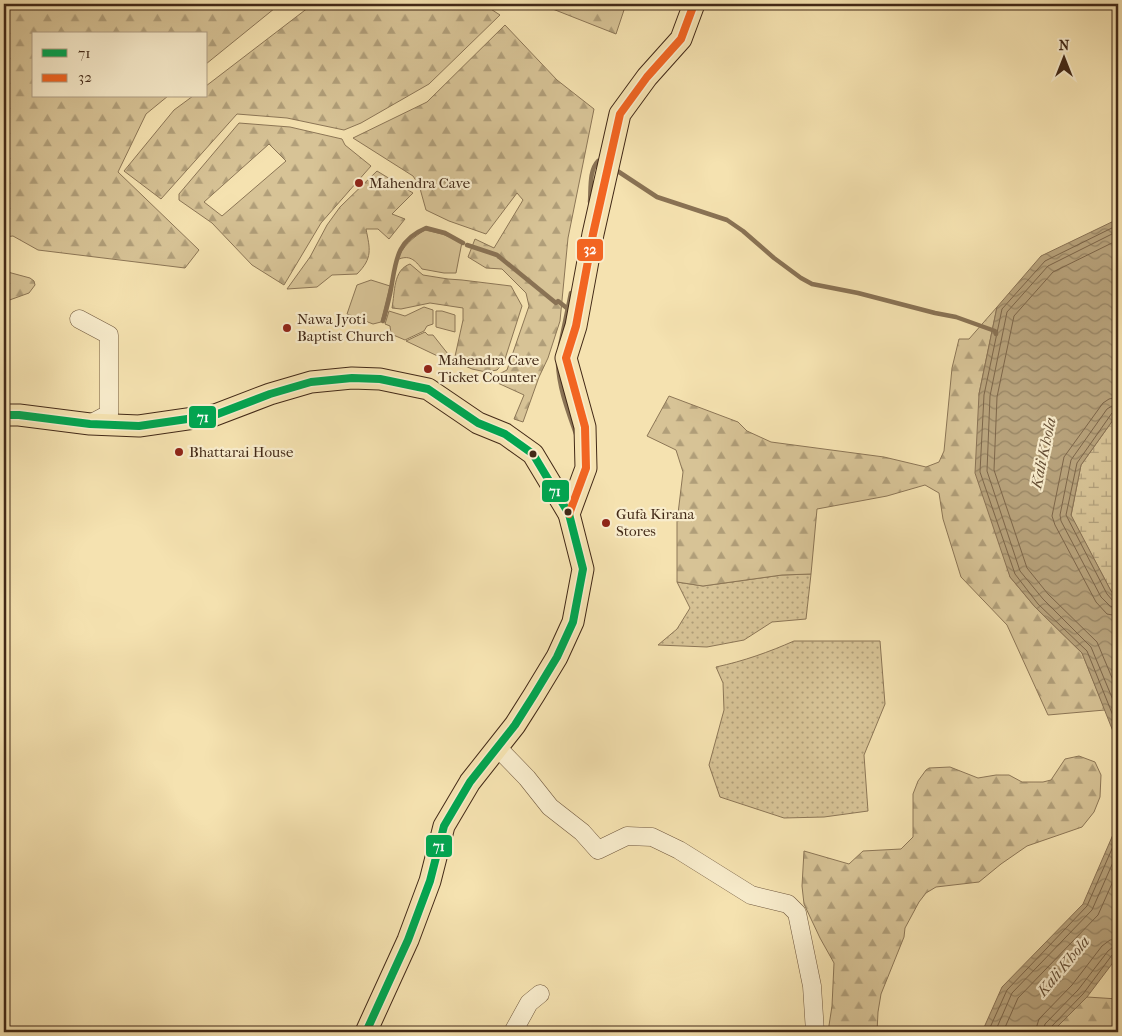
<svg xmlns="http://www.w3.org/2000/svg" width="1122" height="1036" viewBox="0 0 1122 1036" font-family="'IM FELL French Canon',serif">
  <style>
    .grass { fill: url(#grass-dots); stroke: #8c7656 }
    .forest { fill: url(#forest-firs); stroke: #8c7656; fill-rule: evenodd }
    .wetland { fill: url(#wetland-marsh); stroke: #8c7656 }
    .garden { fill: #d7c396; stroke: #8c7656 }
    .water { fill: url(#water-waves); stroke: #897254 }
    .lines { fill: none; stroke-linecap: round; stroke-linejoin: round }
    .shore { stroke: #7d664a; stroke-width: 1 }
    .stream { stroke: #897254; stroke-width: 4.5 }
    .minor-casing { stroke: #6f573d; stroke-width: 19 }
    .major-casing { stroke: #422917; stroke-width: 23 }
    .minor { stroke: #f8eccc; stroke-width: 18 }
    .major { stroke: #f5e2b0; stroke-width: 21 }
    .bus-1-casing { stroke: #f8eccc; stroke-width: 11 }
    .bus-2-casing { stroke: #f8eccc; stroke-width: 11 }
    .bus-1 { stroke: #00a651; stroke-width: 8 }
    .bus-2 { stroke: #f26522; stroke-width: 8 }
    .poi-dot { fill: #8f2418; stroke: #f8eccc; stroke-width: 2 }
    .bus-dot { fill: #422917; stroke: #f8eccc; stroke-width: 2 }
    .labels { text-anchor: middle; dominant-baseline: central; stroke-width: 4.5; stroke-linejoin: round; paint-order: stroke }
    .poi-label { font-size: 15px; fill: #422917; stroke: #f8eccc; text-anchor: start }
    .water-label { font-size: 16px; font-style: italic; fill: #654e35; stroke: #f8eccc }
    .line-badge { stroke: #f8eccc; stroke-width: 2 }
    .badge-label { font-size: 14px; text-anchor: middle; font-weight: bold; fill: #fff }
  </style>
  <defs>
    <pattern id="grass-dots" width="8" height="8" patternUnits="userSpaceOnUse" patternTransform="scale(1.25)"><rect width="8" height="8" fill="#d7c396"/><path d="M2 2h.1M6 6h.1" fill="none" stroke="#b09e79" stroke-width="1.8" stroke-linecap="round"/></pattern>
    <pattern id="forest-firs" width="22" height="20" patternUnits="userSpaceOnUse" patternTransform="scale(1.25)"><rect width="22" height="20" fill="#d7c396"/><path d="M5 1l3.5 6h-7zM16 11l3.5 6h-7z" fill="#b09e79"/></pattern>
    <pattern id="wetland-marsh" width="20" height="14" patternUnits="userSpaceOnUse" patternTransform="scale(1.25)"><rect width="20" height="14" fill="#d7c396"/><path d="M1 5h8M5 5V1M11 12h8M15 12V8" fill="none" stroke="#b09e79"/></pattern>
    <pattern id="water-waves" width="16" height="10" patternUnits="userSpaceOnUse" patternTransform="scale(1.25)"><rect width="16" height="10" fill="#b8a37c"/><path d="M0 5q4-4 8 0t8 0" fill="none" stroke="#978565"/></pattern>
  </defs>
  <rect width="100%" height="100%" fill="#f5e2b0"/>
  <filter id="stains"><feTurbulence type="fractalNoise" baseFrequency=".004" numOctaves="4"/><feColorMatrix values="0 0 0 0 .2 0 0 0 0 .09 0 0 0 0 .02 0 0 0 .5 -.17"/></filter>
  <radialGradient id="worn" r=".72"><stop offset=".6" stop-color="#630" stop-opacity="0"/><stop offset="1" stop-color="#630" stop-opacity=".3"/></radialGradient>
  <g class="grass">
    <path d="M811,574L806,619L772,622L744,640L707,647L658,645L677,629L690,608L677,582L703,586L782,575Z"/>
    <path d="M794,641H880L885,704L864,755L868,811L824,817L784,818L720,797L709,765L724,710L723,683L716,667C744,661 769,652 794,641Z"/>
  </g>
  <g class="forest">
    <path d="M4,4H280L206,64V34H34V96H168L146,114L118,172L199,250L185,268L38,250L13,236L4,237Z"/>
    <path d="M313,4H483L500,15L429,84L361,123L344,130L287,118L237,114L161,199L124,171L174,110L193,96H206V86Z"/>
    <path d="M540,4H626L616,34Z"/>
    <path d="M505,25L557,80L594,109L568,238L560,321L548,358L539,377L523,422L514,419L524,395L489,379L507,370L529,306L526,293L502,269L486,268L468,257L475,239L494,248L523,200L517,193L486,234L449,221L426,210L419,185L413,176L353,138L427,102Z"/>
    <path d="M239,123L290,127L342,139L345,145L371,166L321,223L284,285L252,265L212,223L179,200V194ZM269,144L286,161L222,216L204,202Z"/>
    <path d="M377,171L413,193L392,214L405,219L389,239L378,229H366C370,249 373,258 357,274L332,275L317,287L287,289L310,257L327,225L340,207Z"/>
    <path d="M410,264L423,275L448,279L462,280L511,286L522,306L504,362L497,370L486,372L472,369L454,361L463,320V308L430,303L401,309L392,308C395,292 393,270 410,264Z"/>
    <path d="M4,271L30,278L34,281L35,285L29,293L4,302Z"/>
    <path d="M997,307L979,394L1010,577L1035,607L1082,653L1105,710L1048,715L1007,625L961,577L943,519L939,493L925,485L887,496L817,509L811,574L782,575L703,586L677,582V522L683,472L676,450L647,436L669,396L738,422L747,431L771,442L884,457L926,467L939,462L944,451L952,368L959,339H969Z"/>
    <path d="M1079,756L1095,762L1101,775L1100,797L1094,812L1082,827L1027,846L1001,864L979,882L936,887L926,893L919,902L905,928L904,937L881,994L878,1012L877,1032H828L832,1006L834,963L820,938L804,904L802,886L804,851L849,864L863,851L901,849L913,837V794L918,781L926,770L929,768L950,767L978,778L996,775H1009L1022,782H1043L1051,780L1065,759Z"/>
    <path d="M1087,997L1118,999V1032H1052Z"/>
  </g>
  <path class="wetland" d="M1118,413V600L1111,591L1071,516L1081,465Z"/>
  <g class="garden">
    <path d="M425,230L442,234L462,242L456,273H444L422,269C415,260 409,254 397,260C403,246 412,238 425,230Z"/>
    <path d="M371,280L390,286L381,322L373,324L347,314L357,285Z"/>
    <path d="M424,307L433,310V324L427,326L424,331L405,340L391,334L390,326L385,324L389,311L405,316Z"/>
    <path d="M436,311H442L455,315V332L436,327Z"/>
    <path d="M425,332L428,335H433L448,354L446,360L406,341Z"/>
  </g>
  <g class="water">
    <path d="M1118,219V413L1081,465L1071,515L1111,591L1118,600V744L1082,653L1035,607L1010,577L975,473L979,394L997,307L1041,256Z"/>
    <path d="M1118,823V956L1087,997L1052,1032H982L1002,987L1083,904Z"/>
  </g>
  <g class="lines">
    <g class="shore">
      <path d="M1118,225L1045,261L1002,309L984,395L980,472L1015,574L1038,604L1087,651L1118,728"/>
      <path d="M1118,231L1048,266L1007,312L990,396L987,471L1020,571L1043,599L1091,647L1118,712"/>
      <path d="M1118,240L1053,272L1014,316L997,397L994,470L1027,568L1048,594L1097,642L1118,692"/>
      <path d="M1118,397L1109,399L1103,403L1064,457L1052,516L1055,525L1096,602L1107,614L1118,616"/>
      <path d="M1118,405L1112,406L1107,409L1071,460L1060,515L1061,521L1101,597L1110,606L1118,609"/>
      <path d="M1118,411L1112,413L1077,463L1066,515L1107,594L1113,601L1118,602"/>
      <path d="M988,1032L1007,990L1087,906L1118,835"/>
      <path d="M995,1032L1012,993L1092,910L1118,851"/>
      <path d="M1003,1032L1018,998L1098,915L1118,870"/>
      <path d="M1035,1032L1039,1019L1072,985L1102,946L1110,940L1118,939"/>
      <path d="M1043,1032L1045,1024L1078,990L1108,951L1113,947H1118"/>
      <path d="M1049,1032L1051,1027L1083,994L1112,955L1118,953"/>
    </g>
    <g class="stream">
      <path d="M616,170L657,197L727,220L743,231L774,258L801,278L812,284L858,293L935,313L956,317L995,331L996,334"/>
      <path d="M590,202C591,190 589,170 598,161"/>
      <path d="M467,245L497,255L556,303L558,301L568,309"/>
      <path d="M383,321C386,312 388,303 390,294C396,265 394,241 426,228L445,233L463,243"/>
      <path d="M560,346L571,293"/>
      <path d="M558,364C559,388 568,411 576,434"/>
    </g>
    <defs>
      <g id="minor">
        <path d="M79,319L109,335V414L90,424"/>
        <path d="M498,748L527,778L550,807L582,832L598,850L627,836L652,837L679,850L751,895L788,904L797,913L812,986L815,1032"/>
        <path d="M513,1032L529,1003L540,994"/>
      </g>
      <g id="major">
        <path d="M4,415H19L90,424L139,426L215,415L270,394L311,382L352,378L380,379L428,389L478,423L505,434L533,454L569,514L583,569L573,622L557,657L534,695L515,725L470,782L444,826L430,881L408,940L366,1032"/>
        <path d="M569,514L586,468L585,427L566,358L576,326L593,234L620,114L647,77L681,39L694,4"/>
      </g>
    </defs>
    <use href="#minor" class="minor-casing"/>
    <use href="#major" class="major-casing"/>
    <use href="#minor" class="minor"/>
    <use href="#major" class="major"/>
    <defs>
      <path id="bus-1" d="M4,415H19L90,424L139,426L215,415L270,394L311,382L352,378L380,379L428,389L478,423L505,434L533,454L569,514L583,569L573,622L557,657L534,695L515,725L470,782L444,826L430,881L408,940L366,1032"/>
      <path id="bus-2" d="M569,514L586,468L585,427L566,358L576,326L593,234L620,114L647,77L681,39L694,4"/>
    </defs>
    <use href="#bus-1" class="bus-1-casing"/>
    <use href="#bus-2" class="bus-2-casing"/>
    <use href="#bus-1" class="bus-1"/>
    <use href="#bus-2" class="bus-2"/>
  </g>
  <g class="poi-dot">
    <circle cx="359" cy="183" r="5"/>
    <circle cx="287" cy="328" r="5"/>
    <circle cx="428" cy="369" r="5"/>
    <circle cx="179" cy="452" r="5"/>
    <circle cx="606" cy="523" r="5"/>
  </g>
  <g class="bus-dot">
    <circle cx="533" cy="454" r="4.5"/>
    <circle cx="568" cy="512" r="4.5"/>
  </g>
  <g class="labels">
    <g class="poi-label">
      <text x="369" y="183">Mahendra Cave</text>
      <text x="297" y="319">Nawa Jyoti<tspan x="297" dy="17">Baptist Church</tspan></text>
      <text x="438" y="360">Mahendra Cave<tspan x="438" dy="17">Ticket Counter</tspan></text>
      <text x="189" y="452">Bhattarai House</text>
      <text x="616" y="514">Gufa Kirana<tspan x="616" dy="17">Stores</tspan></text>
    </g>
    <g class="water-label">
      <text transform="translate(1043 453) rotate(-78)">Kali Khola</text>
      <text transform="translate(1063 966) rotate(-50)">Kali Khola</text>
    </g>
  </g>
  <g class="line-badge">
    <rect x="576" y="238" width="28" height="24" rx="5" fill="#f26522"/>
    <rect x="188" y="405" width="29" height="24" rx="5" fill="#00a651"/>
    <rect x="541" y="479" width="29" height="24" rx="5" fill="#00a651"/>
    <rect x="425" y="834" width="28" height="24" rx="5" fill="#00a651"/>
  </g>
  <g class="badge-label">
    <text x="590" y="254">32</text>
    <text x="203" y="422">71</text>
    <text x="555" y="496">71</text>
    <text x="439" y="851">71</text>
  </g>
  <rect width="1122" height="1036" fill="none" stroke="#f5e2b0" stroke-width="20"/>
  <rect x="5" y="5" width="1112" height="1026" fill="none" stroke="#422917" stroke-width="2.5"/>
  <rect x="10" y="10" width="1102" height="1016" fill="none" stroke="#422917"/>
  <rect x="32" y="32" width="175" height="65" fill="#f8eccc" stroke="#af9e84"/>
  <rect x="42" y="49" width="25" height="8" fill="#00a651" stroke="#af9e84"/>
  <text x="78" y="58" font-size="15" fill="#422917">71</text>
  <rect x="42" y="74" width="25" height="8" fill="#f26522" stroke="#af9e84"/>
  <text x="78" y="82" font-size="15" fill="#422917">32</text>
  <g transform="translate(1064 58)" stroke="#f8eccc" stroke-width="4" paint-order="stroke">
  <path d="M0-4L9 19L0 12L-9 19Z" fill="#422917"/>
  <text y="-8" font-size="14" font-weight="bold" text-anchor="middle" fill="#422917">N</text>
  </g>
  <rect width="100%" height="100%" filter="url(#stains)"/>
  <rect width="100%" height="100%" fill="url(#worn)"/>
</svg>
